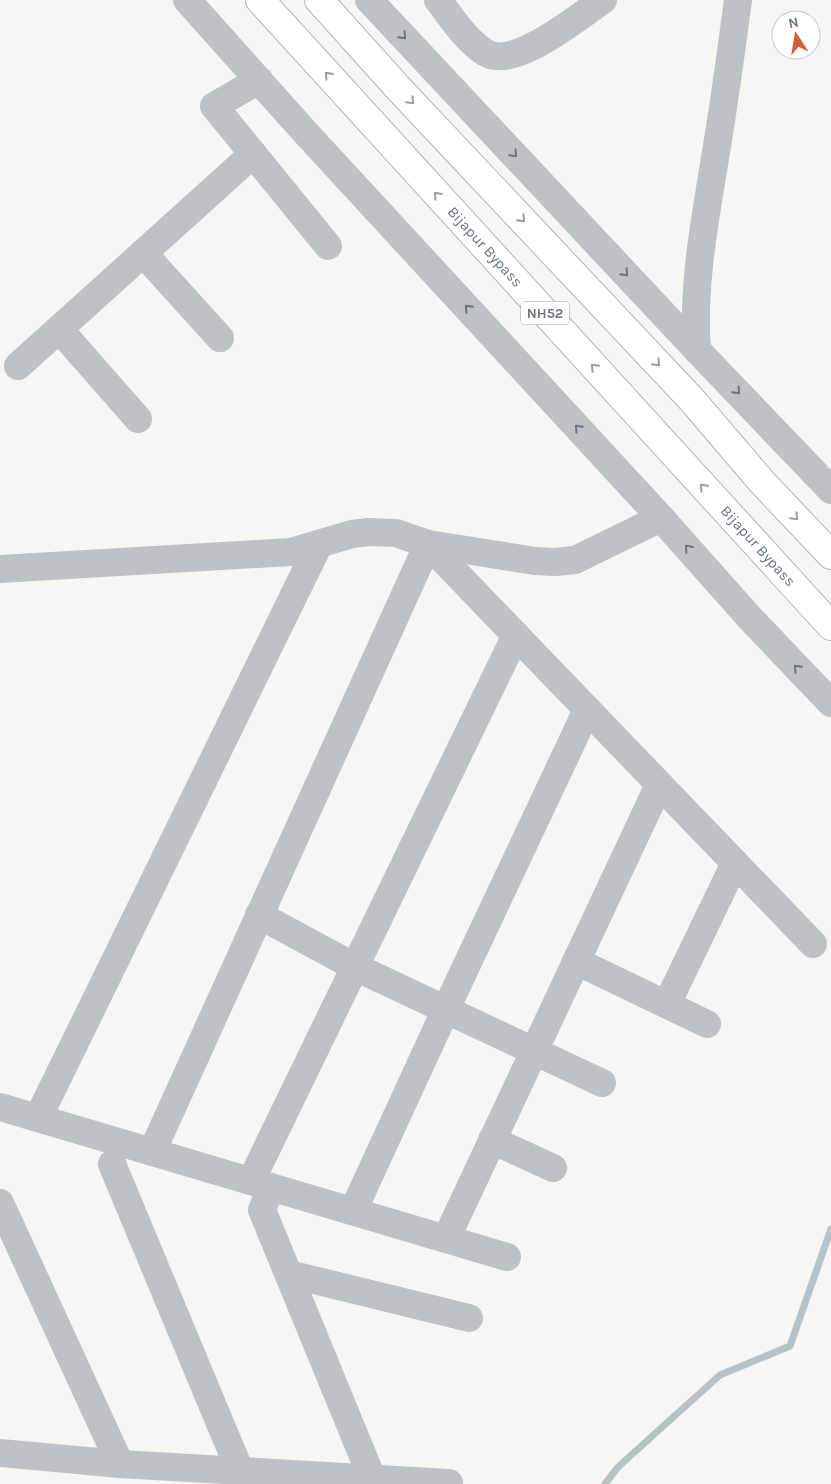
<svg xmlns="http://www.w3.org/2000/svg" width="831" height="1484" viewBox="0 0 831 1484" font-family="Karla,sans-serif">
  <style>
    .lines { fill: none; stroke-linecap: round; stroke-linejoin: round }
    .stream { stroke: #b8c2c6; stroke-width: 7 }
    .highway-casing { stroke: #b2b5b8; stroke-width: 30 }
    .minor { stroke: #bec2c5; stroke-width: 28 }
    .highway { stroke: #fff; stroke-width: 28 }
    .oneway { stroke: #697681 }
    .oneway2 { stroke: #969fa7 }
    .labels { text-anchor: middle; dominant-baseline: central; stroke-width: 5; stroke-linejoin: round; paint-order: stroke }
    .shield { fill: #fff; stroke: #969fa7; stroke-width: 1 }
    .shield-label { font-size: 14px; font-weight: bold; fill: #697681 }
    .street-label { font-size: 15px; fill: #697681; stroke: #fff }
  </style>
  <rect width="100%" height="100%" fill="#f6f6f4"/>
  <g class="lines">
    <path class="stream" d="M605,1484L618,1467L720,1375L790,1346L831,1229"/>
    <defs>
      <g id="highway">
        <path id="s1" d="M260,0L831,626"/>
        <path d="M319,0L400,90L692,400L762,482L831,555"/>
      </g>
    </defs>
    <use href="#highway" class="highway-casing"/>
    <g class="minor">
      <path d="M187,0L304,131L661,518L749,617L831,703"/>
      <path d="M369,0L697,350L831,490"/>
      <path d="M438,0C452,18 466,41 486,53C515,70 579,16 603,0"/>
      <path d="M259,80L214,106L328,246"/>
      <path d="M143,253L220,338"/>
      <path d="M59,329L138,419"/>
      <path d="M697,350C692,285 705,221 715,158C724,105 731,53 738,0"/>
      <path d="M18,366L253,154"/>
      <path d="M0,569L291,552L352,534L369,532L396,533L428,544L535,561L555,562L575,560L661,518"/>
      <path d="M259,915L355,967L602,1083"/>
      <path d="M576,961L707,1024"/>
      <path d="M667,1004L735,863"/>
      <path d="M0,1107L507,1257"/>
      <path d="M38,1118L319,544"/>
      <path d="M492,1140L553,1168"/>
      <path d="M152,1152L428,544L813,944"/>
      <path d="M112,1164L240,1471"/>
      <path d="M251,1181L516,635"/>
      <path d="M271,1187L262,1210L372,1478"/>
      <path d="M0,1203L120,1464"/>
      <path d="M353,1211L446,1009L587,710"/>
      <path d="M446,1239L659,785"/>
      <path d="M289,1274L469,1318"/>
      <path d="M0,1453L120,1464L449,1483"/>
    </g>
    <use href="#highway" class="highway"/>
  </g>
  <defs><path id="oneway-chevron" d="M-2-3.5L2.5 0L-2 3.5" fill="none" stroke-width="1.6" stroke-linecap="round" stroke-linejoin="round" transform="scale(1.25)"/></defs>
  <g class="oneway">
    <use href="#oneway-chevron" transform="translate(403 36) rotate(47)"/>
    <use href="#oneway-chevron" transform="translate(514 154) rotate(47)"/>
    <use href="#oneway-chevron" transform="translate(625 273) rotate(47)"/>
    <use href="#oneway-chevron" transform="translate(468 308) rotate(-133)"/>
    <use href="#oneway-chevron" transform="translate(737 391) rotate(47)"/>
    <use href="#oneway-chevron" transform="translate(578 428) rotate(-133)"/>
    <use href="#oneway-chevron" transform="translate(688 548) rotate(-131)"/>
    <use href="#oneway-chevron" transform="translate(797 668) rotate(-134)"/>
  </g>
  <g class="oneway2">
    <use href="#oneway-chevron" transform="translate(328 75) rotate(-132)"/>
    <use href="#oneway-chevron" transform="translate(411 101) rotate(47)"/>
    <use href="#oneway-chevron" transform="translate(437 195) rotate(-132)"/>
    <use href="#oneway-chevron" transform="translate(522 219) rotate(47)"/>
    <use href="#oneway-chevron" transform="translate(657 363) rotate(47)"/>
    <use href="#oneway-chevron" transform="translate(594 367) rotate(-133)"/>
    <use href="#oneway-chevron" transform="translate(703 487) rotate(-133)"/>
    <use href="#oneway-chevron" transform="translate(795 517) rotate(47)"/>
  </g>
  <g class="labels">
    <rect class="shield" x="521" y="301.5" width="48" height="23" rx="4"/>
    <g class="shield-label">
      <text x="545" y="313">NH52</text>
    </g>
    <g class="street-label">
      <text stroke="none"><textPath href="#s1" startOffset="334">Bijapur Bypass</textPath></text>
      <text stroke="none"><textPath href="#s1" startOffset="739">Bijapur Bypass</textPath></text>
    </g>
  </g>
  <g transform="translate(796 35) rotate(348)"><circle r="24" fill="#ffffff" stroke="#c3c8cd"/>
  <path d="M0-4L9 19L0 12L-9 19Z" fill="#d0623a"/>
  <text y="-8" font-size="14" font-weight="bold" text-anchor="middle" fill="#697681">N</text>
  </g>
</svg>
